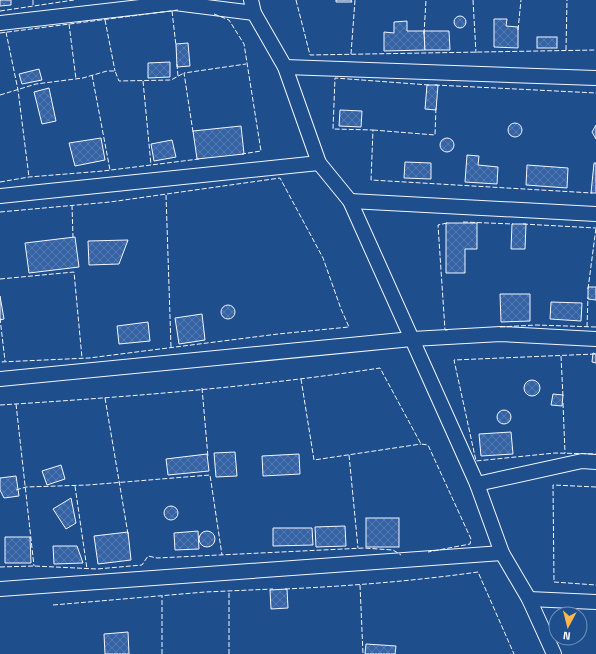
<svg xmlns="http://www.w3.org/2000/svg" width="596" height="654" viewBox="0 0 596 654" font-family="'Titillium Web',sans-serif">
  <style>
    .building { fill: url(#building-cross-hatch); stroke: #f2f6ff }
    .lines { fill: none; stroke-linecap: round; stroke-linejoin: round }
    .street-casing { stroke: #f2f6ff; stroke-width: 16 }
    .street { stroke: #1f4e8c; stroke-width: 14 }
    .fence { stroke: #f2f6ff; stroke-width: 1; stroke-dasharray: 5 2; stroke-linecap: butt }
  </style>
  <defs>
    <pattern id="building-cross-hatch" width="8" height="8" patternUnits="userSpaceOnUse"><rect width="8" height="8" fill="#3563a3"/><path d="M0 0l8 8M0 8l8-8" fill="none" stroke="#537ab1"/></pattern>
  </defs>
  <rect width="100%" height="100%" fill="#1f4e8c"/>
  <g class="building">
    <path d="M0,0H11V5L0,6Z"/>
    <path d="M336,0H351L352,2H336Z"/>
    <circle cx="460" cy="22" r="6"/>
    <path d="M494,19H507L506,26L518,27V48L494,47Z"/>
    <path d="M407,21V31H424L425,50L384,51V32L394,33V22Z"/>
    <path d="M424,31H449L450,50H425Z"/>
    <rect x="537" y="37" width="20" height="11"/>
    <path d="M188,43L190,66L177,67L176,44Z"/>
    <path d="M170,62V77L148,78V63Z"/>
    <path d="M39,69L42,80L22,84L19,74Z"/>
    <path d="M427,85H438L436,110L425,109Z"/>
    <path d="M49,88L56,121L42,124L34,92Z"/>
    <path d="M340,110L362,111L361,127L339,126Z"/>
    <circle cx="515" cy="130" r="7"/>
    <path d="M596,125V139L592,132Z"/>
    <path d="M241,126L244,154L197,159L193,131Z"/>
    <circle cx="447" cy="145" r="7"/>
    <path d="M101,138L105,160L75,166L69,143Z"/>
    <path d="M172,140L176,157L154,161L151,144Z"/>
    <path d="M467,155L479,156L478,165L498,167L497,184L465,182Z"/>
    <path d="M405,162L431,163V179L404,178Z"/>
    <path d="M594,163H596V193H591Z"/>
    <path d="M527,165L568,168L567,188L526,185Z"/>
    <path d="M446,223H477V249H465V273H446Z"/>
    <path d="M512,224H526L525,249H511Z"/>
    <path d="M75,237L79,267L29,273L25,243Z"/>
    <path d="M128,240L119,264L89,265L88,241Z"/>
    <path d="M588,287H596V300L588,299Z"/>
    <path d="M500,294H530V321L501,322Z"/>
    <path d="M0,296L4,319L0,320Z"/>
    <path d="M551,302L582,303L581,321L550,319Z"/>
    <circle cx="228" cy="312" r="7"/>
    <path d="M202,314L205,340L179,344L175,318Z"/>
    <path d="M148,322L150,341L119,344L117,326Z"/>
    <path d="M593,353L596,354V363L592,362Z"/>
    <circle cx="532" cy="388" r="8"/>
    <path d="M553,394L563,395L562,406L551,405Z"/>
    <circle cx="504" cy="417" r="7"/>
    <path d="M511,432L513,454L481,456L479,434Z"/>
    <path d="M235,452L237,476L216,477L214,453Z"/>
    <path d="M207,454L209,471L168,475L166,459Z"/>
    <path d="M299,454L300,474L263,476L262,456Z"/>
    <path d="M61,465L65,479L47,485L42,471Z"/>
    <path d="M16,476L19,496L4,498L0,490V478Z"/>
    <path d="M71,498L76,523L66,529L53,509Z"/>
    <circle cx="171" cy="513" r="7"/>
    <rect x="366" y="518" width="33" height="29"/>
    <path d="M345,526L346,546L316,547L315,527Z"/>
    <path d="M273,528H312L313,545L273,546Z"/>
    <circle cx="207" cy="539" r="8"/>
    <path d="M198,531L199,549L175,550L174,533Z"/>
    <path d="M128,532L131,560L98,564L94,536Z"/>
    <path d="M5,537H30L31,563H5Z"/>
    <path d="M53,546H77L83,563L54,564Z"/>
    <path d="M287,589L288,608L271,609L270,590Z"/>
    <path d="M128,632L129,654H105L104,634Z"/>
    <path d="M366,644L396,646L395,654H365Z"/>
  </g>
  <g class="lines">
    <defs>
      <g id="street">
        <path d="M251,0L254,13L285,67L319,163L350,201L477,484L502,553L529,599L554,654"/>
        <path d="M0,23L175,3L254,13"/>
        <path d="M285,67L596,78"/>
        <path d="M0,196L319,163"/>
        <path d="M350,201L596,214"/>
        <path d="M0,379L412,339L501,334L596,339"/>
        <path d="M477,484L582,461L596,462"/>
        <path d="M0,589L502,553"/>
        <path d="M529,599L596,602"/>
      </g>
    </defs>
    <use href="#street" class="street-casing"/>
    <use href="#street" class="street"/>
    <g class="fence">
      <path d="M33,0V6"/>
      <path d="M296,0L310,55L596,50"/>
      <path d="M473,0L476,53"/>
      <path d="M0,11L74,0"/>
      <path d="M172,11L176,46"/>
      <path d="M214,14L229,20L244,44L261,151L242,154"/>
      <path d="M105,20L115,71"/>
      <path d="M69,24L76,79"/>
      <path d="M518,30L521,0"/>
      <path d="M6,32L18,90L29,177"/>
      <path d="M0,33L178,10"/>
      <path d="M424,34L426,0"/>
      <path d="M566,50L567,0"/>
      <path d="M351,54L355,0"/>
      <path d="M177,64L178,76"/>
      <path d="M92,75L110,170"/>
      <path d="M143,81L151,165"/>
      <path d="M429,85L335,78L333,129L373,130L371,180L592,193"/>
      <path d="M435,85L596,93"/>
      <path d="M0,95L36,84L83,78L107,71H115L119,81L171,80L184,73"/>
      <path d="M373,130L435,135L436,107"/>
      <path d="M193,132L184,73L246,64"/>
      <path d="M0,182L29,177L103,171L199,159"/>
      <path d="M166,195L171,347"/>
      <path d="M72,205L73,238"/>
      <path d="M0,212L110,202L280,178L323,258L341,309L349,327L278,334L89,358L0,362"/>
      <path d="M463,222L513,224"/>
      <path d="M447,223L438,225L445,330H448"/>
      <path d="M523,224L596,228"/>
      <path d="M0,279L74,272L82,358"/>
      <path d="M588,289L596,228"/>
      <path d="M0,318L5,361"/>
      <path d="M500,327L536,325L596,327"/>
      <path d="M587,327L588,297"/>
      <path d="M595,354L454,360L476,461L555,453L596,454"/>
      <path d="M561,356L563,397"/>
      <path d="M301,379L314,460L421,444"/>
      <path d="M202,388L208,457"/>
      <path d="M105,398L128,534"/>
      <path d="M563,403L565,453"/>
      <path d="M16,404L34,566"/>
      <path d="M0,405C127,397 255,387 380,368L421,444L428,445L471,539L470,544L428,552"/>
      <path d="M349,455L358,548"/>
      <path d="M75,486L87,569"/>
      <path d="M596,487L553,485L554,582L596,585"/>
      <path d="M16,490L26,487L88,485L210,475L222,555"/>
      <path d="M0,567L34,566L97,569L142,565L148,556L157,558L364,548L393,550L401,555"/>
      <path d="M360,585L363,654"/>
      <path d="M285,589C350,586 414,581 478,572L514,654"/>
      <path d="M53,605L205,592L273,589"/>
      <path d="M162,654V596"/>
      <path d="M229,654V591"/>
    </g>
  </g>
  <g transform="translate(568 626) rotate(187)"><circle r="19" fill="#1f4e8c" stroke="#7391ba"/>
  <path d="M0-3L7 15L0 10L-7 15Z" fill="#ffb74d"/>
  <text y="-6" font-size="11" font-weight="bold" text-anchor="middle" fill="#f2f6ff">N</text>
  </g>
</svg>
